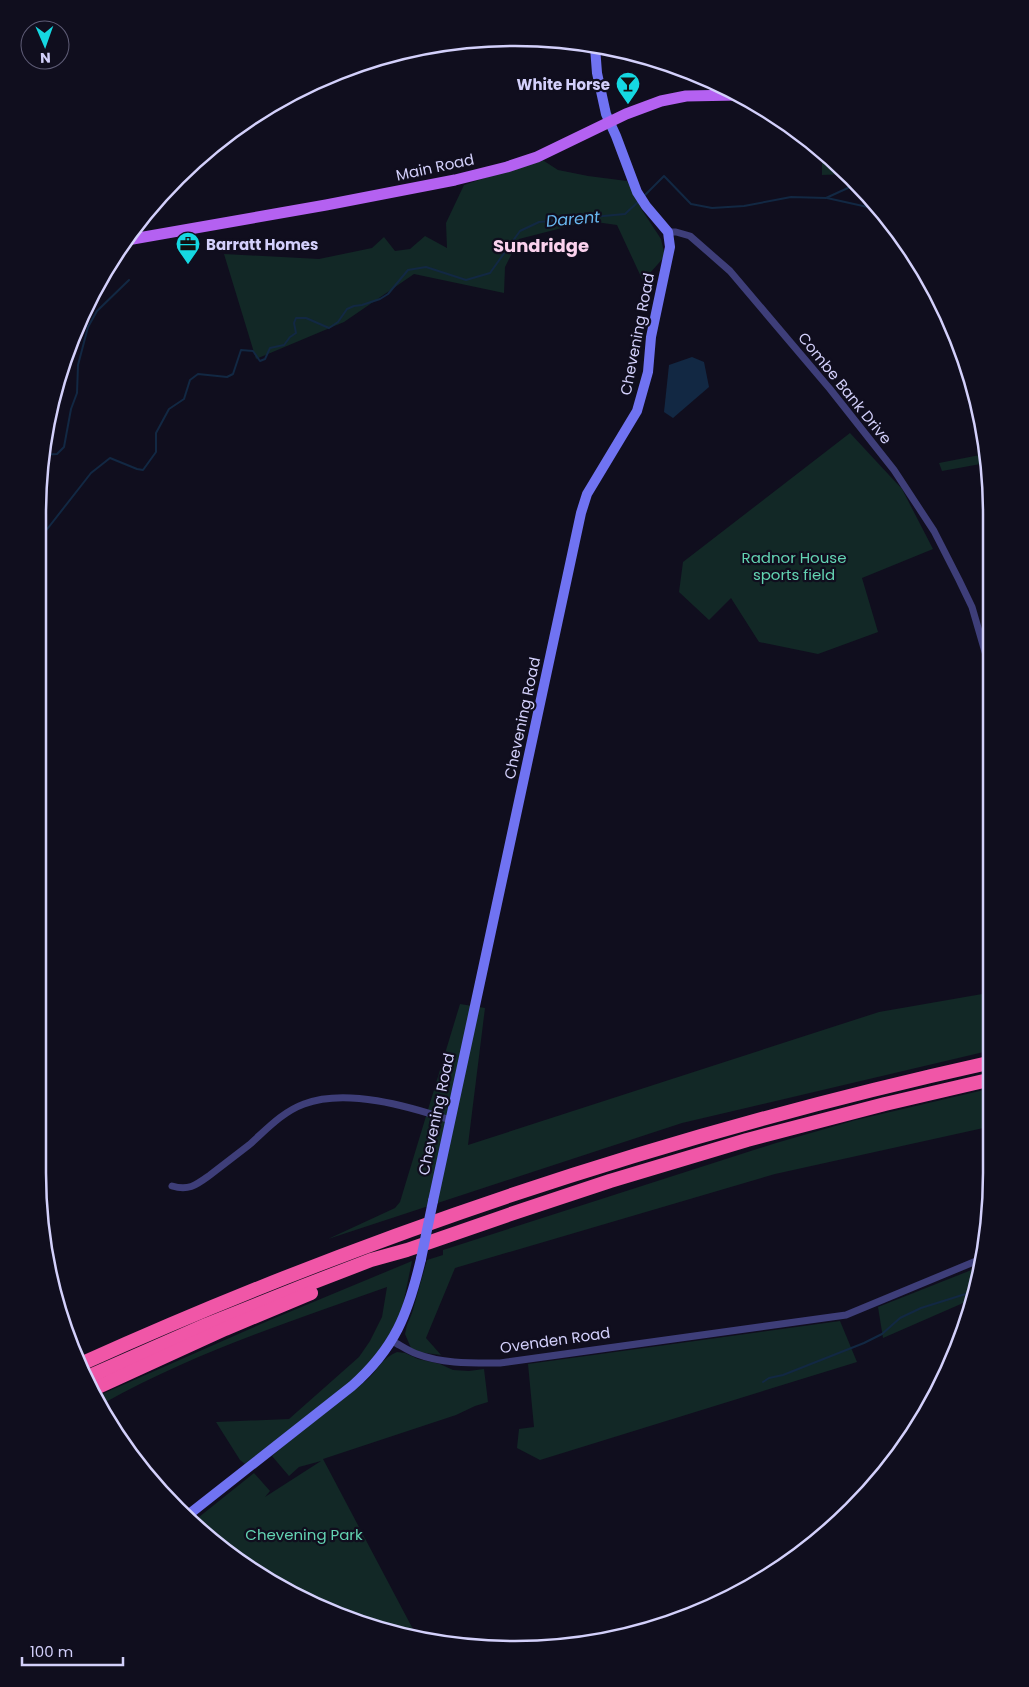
<svg xmlns="http://www.w3.org/2000/svg" width="1029" height="1687" viewBox="0 0 1029 1687" font-family="Poppins,sans-serif">
  <style>
    .green { fill: #122826 }
    .water { fill: #122843 }
    .lines { fill: none; stroke-linecap: round; stroke-linejoin: round }
    .stream { stroke: #122843; stroke-width: 2 }
    .street { stroke: #3e3e79; stroke-width: 7 }
    .secondary { stroke: #7073f2; stroke-width: 10 }
    .primary { stroke: #b461f1; stroke-width: 11 }
    .highway { stroke: #f056a7; stroke-width: 14 }
    .secondary-bridge { stroke: #7073f2; stroke-width: 10 }
    .labels { text-anchor: middle; dominant-baseline: central; stroke-width: 4.5; stroke-linejoin: round; paint-order: stroke }
    .poi-label { font-size: 15px; font-weight: bold; fill: #d3d0fb; stroke: #100e1e; text-anchor: end }
    .street-label { font-size: 15px; fill: #d3d0fb; stroke: #100e1e }
    .park-label { font-size: 15px; fill: #63d3b2; stroke: #100e1e }
    .water-label { font-size: 16px; font-style: italic; fill: #68b8f1; stroke: #100e1e }
    .quarter-label { font-size: 18px; font-weight: bold; fill: #fbd2ee; stroke: #100e1e }
    .rim { fill: none; stroke: #d3d0fb; stroke-width: 2.5 }
  </style>
  <rect width="100%" height="100%" fill="#100e1e"/>
  <g class="green">
    <path d="M822,152L846,174L822,175Z"/>
    <path d="M541,159L558,170L588,176L627,181L642,210L661,239L665,256L643,281L617,225L589,221L519,239L505,267L504,293L414,274L344,322L256,359L224,254L319,259L372,248L384,237L395,251L410,249L425,236L447,248L446,223L464,185Z"/>
    <path d="M850,433L902,489L933,549L862,578L878,632L818,654L759,642L731,598L709,620L679,592L683,562Z"/>
    <path d="M985,454L986,463L942,471L939,463Z"/>
    <path d="M988,993V1051L682,1123L328,1239L395,1208L400,1202L460,1004L485,1008L468,1145L879,1012Z"/>
    <path d="M988,1089V1127L775,1174L455,1268L426,1338L441,1355L418,1352L411,1348L405,1334L407,1325L412,1313L427,1260L443,1255V1250L776,1143L856,1120Z"/>
    <path d="M412,1261L403,1305L396,1323L381,1348L366,1368L345,1387L245,1464L240,1460L216,1422L289,1419L359,1357L370,1341L382,1317L387,1287C291,1321 193,1353 104,1403L100,1395L270,1320Z"/>
    <path d="M979,1267L970,1300L883,1338L878,1307Z"/>
    <path d="M840,1321L857,1362L540,1460L517,1448L519,1429L534,1427L528,1364Z"/>
    <path d="M397,1352L405,1353L418,1359L440,1364L453,1370L469,1371L484,1369L488,1402L475,1406L456,1415L323,1459L415,1633L361,1624L224,1551L194,1521L254,1473L270,1491L265,1497L321,1461L299,1467L289,1476L272,1456C303,1429 337,1405 369,1378C379,1368 382,1358 397,1352Z"/>
  </g>
  <path class="water" d="M692,357L704,362L709,387L673,418L664,412L669,365Z"/>
  <g class="lines">
    <g class="stream">
      <path d="M645,195L664,176L691,204L712,208L744,206L791,197L826,198L850,187L858,186"/>
      <path d="M827,198L881,210"/>
      <path d="M42,455L57,454L64,447L71,409L77,393L78,365L88,327L97,311L129,280"/>
      <path d="M41,537L91,473L110,458L137,469L143,470L156,452V433L169,409L184,399L190,380L198,374L227,377L233,374L241,350L253,351L260,361L265,359L270,348L284,345L290,337L296,333L294,323L296,318H306L329,328L338,322L347,309L354,306L362,305L380,299L388,294L408,270L426,267L466,280L490,273L520,231L539,222L625,214L638,202"/>
      <path d="M763,1382L769,1378L783,1375L864,1343L882,1334L900,1318L921,1308L972,1292"/>
    </g>
    <g class="street">
      <path d="M668,232H676L690,236L730,271L830,389L894,470L934,531L959,580L972,607L990,669"/>
      <path d="M172,1186C189,1191 196,1185 210,1175C223,1165 236,1155 249,1145C266,1130 282,1112 304,1104C346,1088 408,1106 450,1120"/>
      <path d="M392,1341C400,1345 408,1351 417,1354C443,1364 472,1363 500,1363L846,1315L981,1259"/>
    </g>
    <g class="secondary">
      <path d="M433,1201L581,513L587,494L637,411L648,372L651,337L670,247L668,232L646,206L637,192L616,136L606,114L597,73L595,47"/>
      <path d="M188,1515L352,1386C395,1348 408,1314 421,1259"/>
    </g>
    <path class="primary" d="M127,240L326,205L455,180L507,167L537,157L626,114L661,101L686,96L738,95"/>
    <g class="highway">
      <path d="M83,1363C373,1232 677,1132 988,1063"/>
      <path d="M90,1376L206,1325L301,1287L371,1260L407,1250L508,1215L610,1181L747,1140L885,1104L988,1080"/>
      <path d="M96,1388L225,1329L311,1293"/>
    </g>
    <path class="secondary-bridge" d="M421,1259L433,1201"/>
  </g>
  <defs>
    <symbol id="bar-pin" viewBox="-11 -11 22 30"><path d="M0 17L-7.5 6A9.5 9.5 0 1 1 7.5 6Z" fill="#15d8e2" stroke="#100e1e"/><path d="M-6-5H6L.8 .8V4.5H3.5V6h-7V4.5H-.8V.8Z" fill="#111"/></symbol>
    <symbol id="office-pin" viewBox="-11 -11 22 30"><path d="M0 17L-7.5 6A9.5 9.5 0 1 1 7.5 6Z" fill="#15d8e2" stroke="#100e1e"/><path d="M-6-3h4V-5.5h4V-3h4V5H-6ZM-1-4.5V-3h2v-1.5ZM-6 0V1H6V0Z" fill="#111"/></symbol>
  </defs>
  <g fill-rule="evenodd">
    <use href="#bar-pin" x="614" y="70" width="28" height="38"/>
    <use href="#office-pin" x="174" y="230" width="28" height="38"/>
  </g>
  <g class="labels">
    <g class="poi-label">
      <text x="610" y="84">White Horse</text>
      <text x="206" y="244" text-anchor="start">Barratt Homes</text>
    </g>
    <g class="street-label">
      <text transform="translate(435 167) rotate(-12)">Main Road</text>
      <text transform="translate(637 334) rotate(-79)">Chevening Road</text>
      <text transform="translate(845 388) rotate(51)">Combe Bank Drive</text>
      <text transform="translate(522 718) rotate(-78)">Chevening Road</text>
      <text transform="translate(436 1114) rotate(-78)">Chevening Road</text>
      <text transform="translate(555 1340) rotate(-8)">Ovenden Road</text>
    </g>
    <g class="park-label">
      <text x="794" y="557">Radnor House<tspan x="794" dy="17">sports field</tspan></text>
      <text x="304" y="1534">Chevening Park</text>
    </g>
    <g class="water-label">
      <text transform="translate(573 219) rotate(-5)">Darent</text>
    </g>
    <g class="quarter-label">
      <text x="541" y="245">Sundridge</text>
    </g>
  </g>
  <path d="M0 0H1029V1687H0ZM514 46H515A468 468 0 0 1 983 514V1173A468 468 0 0 1 515 1641H514A468 468 0 0 1 46 1173V514A468 468 0 0 1 514 46Z" fill="#100e1e" fill-rule="evenodd"/>
  <path class="rim" d="M514 46H515A468 468 0 0 1 983 514V1173A468 468 0 0 1 515 1641H514A468 468 0 0 1 46 1173V514A468 468 0 0 1 514 46Z"/>
  <g transform="translate(45 45) rotate(178)"><circle r="24" fill="#100e1e" stroke="#5e5c76"/>
  <path d="M0-4L9 19L0 12L-9 19Z" fill="#15d8e2"/>
  <text y="-8" font-size="14" font-weight="bold" text-anchor="middle" fill="#d3d0fb">N</text>
  </g>
  <path d="M22 1657v8h101v-8" fill="none" stroke="#d3d0fb" stroke-width="2.5"/>
  <text x="30" y="1657" font-size="15" fill="#d3d0fb" stroke="#100e1e" stroke-width="4" paint-order="stroke">100 m</text>
</svg>
